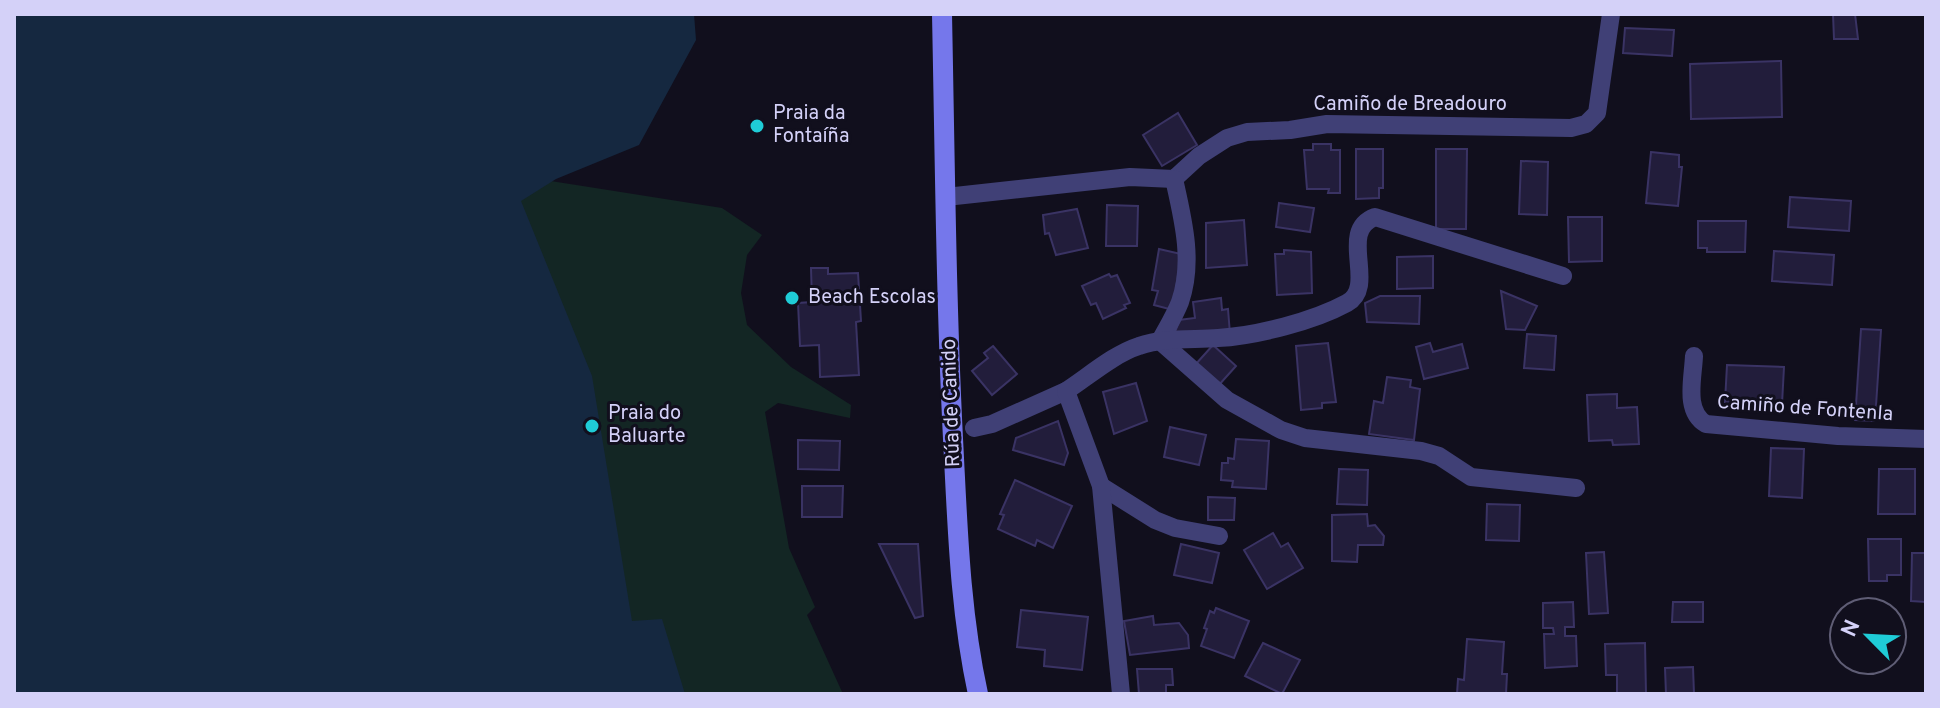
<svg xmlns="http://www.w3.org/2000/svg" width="1940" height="708" viewBox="0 0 1940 708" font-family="Overpass,sans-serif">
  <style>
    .green { fill: #132624 }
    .water { fill: #152840 }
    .building { fill: #221d3b; stroke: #3a3364; stroke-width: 2 }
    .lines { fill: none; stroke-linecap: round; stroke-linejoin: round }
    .street { stroke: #404076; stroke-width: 18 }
    .secondary { stroke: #7577eb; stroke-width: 20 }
    .poi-dot { fill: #1fccd7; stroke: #110f1d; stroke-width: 3 }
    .labels { text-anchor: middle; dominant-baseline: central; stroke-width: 6; stroke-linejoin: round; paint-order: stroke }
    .street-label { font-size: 20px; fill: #d4d1f8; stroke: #110f1d }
    .poi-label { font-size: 20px; fill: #d4d1f8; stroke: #110f1d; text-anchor: start }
  </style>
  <rect width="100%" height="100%" fill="#110f1d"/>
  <path class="green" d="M393,156L722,208L762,235L747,255L741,293L747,325L791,367L851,405L850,418L778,403L765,412L789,548L815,607L807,615L843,694H556Z"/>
  <path class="water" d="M14,14H694L696,40L639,145L556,179L521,201L592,376L632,621L662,619L685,694H14Z"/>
  <g class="building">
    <path d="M1833,14H1855L1858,39H1834Z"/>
    <path d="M1625,28L1674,30L1672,56L1623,53Z"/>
    <path d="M1781,61L1782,117L1691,119L1690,64Z"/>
    <path d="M1178,113L1197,145L1162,166L1143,135Z"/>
    <path d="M1313,144H1331V150H1340V193H1328L1329,189H1307L1304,150H1313Z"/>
    <path d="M1356,149H1383V188H1379V198L1356,199Z"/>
    <path d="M1436,149H1467L1466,229H1436Z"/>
    <path d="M1651,152L1679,155V167H1682L1678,206L1646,203Z"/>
    <path d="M1521,161L1548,162L1547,215L1519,214Z"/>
    <path d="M1790,197L1851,201L1849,231L1788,227Z"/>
    <path d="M1279,203L1314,208L1310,232L1276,227Z"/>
    <path d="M1107,205L1138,206L1137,246H1106Z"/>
    <path d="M1077,209L1088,248L1056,255L1049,233L1045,234L1043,215Z"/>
    <path d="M1568,217H1602V261L1569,262Z"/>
    <path d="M1244,220L1247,265L1206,268V223Z"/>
    <path d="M1698,221H1746L1745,252H1707V248H1698Z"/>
    <path d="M1159,249L1181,254L1173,310L1154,305L1158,291L1152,290Z"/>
    <path d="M1284,250L1311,252L1312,293L1277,295L1275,254H1284Z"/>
    <path d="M1774,251L1834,255L1832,285L1772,281Z"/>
    <path d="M1433,256V288L1397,289V257Z"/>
    <path d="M811,268H828V274L858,273L861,321L856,322L859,375L820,377L819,345L800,346L798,303L812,302Z"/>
    <path d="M1109,274L1111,277L1117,275L1130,303L1124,305L1126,308L1103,319L1096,303L1091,305L1082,286Z"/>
    <path d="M1501,291L1537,306L1525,330L1506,329Z"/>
    <path d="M1380,296H1420L1419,324L1367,322L1365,303Z"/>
    <path d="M1221,298L1222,310L1228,309L1230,334L1173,339L1179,320L1195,318L1193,302Z"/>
    <path d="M1861,329L1881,330L1875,421L1855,420Z"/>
    <path d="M1527,334L1556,336L1554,370L1524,368Z"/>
    <path d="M1328,343L1336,402L1322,403V408L1301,410L1296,346Z"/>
    <path d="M1430,343L1433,352L1462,344L1468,368L1424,379L1416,347Z"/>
    <path d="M1213,345L1236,366L1218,386L1195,365Z"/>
    <path d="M993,346L1017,374L992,395L972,371L988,358L984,353Z"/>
    <path d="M1727,365L1784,367L1782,404L1725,402Z"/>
    <path d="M1387,377L1411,380L1410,387L1420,389L1414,440L1369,434L1374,401L1383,403Z"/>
    <path d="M1136,383L1147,421L1114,434L1103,392Z"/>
    <path d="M1617,394V408L1637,407L1639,444L1613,445L1612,440L1589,441L1587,395Z"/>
    <path d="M1058,421L1068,453L1064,465L1013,450L1016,438Z"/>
    <path d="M1170,427L1206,435L1199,465L1164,457Z"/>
    <path d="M1236,439L1269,441L1266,489L1232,487L1233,481L1221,480L1222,463H1228V458L1234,459Z"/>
    <path d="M798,440L840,441L839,470L798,469Z"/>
    <path d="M1771,448L1804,449L1802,498L1769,496Z"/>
    <path d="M1339,469L1368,470L1367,505L1337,504Z"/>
    <path d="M1879,469H1915V514H1878Z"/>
    <path d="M1015,480L1072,506L1053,548L1037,540L1035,546L998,529L1004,515L1000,514Z"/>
    <path d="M802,486H843L842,517H802Z"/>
    <path d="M1208,497L1235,498L1234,520H1208Z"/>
    <path d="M1487,504L1520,505L1519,541L1486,540Z"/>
    <path d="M1367,514L1368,526L1375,525L1384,536L1383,545H1358L1357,562L1332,561V515Z"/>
    <path d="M1273,533L1281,547L1288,543L1303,568L1267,589L1244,550Z"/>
    <path d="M1868,539H1901V575H1887V581H1869Z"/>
    <path d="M879,544H918L923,616L915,618Z"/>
    <path d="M1181,544L1219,553L1212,583L1174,575Z"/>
    <path d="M1604,552L1608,613L1589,614L1586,553Z"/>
    <path d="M1912,553H1926V602L1911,601Z"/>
    <path d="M1573,602L1574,627H1565V636H1576L1577,666L1545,668L1544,634H1554L1553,628H1543V603Z"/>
    <path d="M1673,602H1703V622H1672Z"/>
    <path d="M1216,608L1249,621L1234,658L1201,646L1207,629L1204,628L1210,611L1214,613Z"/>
    <path d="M1021,610L1088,617L1082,670L1044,666L1045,650L1017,647Z"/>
    <path d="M1153,616L1154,625L1179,623L1188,635L1189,648L1130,655L1124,621Z"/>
    <path d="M1467,639L1504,642L1502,674H1507L1506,694H1457L1458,679L1464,680Z"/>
    <path d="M1263,643L1300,660L1282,694L1245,676Z"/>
    <path d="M1645,643L1646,694H1617V675H1606L1605,644Z"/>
    <path d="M1693,667L1694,694H1666L1665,668Z"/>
    <path d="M1137,669H1172L1173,685H1166V694H1139Z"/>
  </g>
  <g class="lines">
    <g class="street">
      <path d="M946,197L1130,177L1174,179L1199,156L1227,138L1247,132L1290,130L1327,124L1571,128L1586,124L1597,113L1611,14"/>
      <path d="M1160,341L1227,400L1281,430L1305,438L1421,451L1439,456L1471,477L1576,488"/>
      <path d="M1160,341C1167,328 1175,315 1180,302C1194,262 1183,219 1174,179"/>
      <path d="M1694,356C1693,379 1684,411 1706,424L1838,436L1926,439"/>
      <path d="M974,428L992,424L1066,391"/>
      <path d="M1101,486L1155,520L1175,528L1219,536"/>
      <path d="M1121,694L1101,486L1066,391C1089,376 1114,354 1139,346C1164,337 1193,340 1218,338C1256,336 1314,321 1347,303C1378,286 1337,231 1375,217L1563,276"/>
    </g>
    <path class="secondary" d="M942,14C945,162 946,310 954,458C958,538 961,616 978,694"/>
  </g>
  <g class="poi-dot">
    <circle cx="757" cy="126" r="8"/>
    <circle cx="792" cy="298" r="8"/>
    <circle cx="592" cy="426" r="8"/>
  </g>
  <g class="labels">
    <g class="street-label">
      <text x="1410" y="105">Camiño de Breadouro</text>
      <text transform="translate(952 403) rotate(-92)">Rúa de Canido</text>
      <text transform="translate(1805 409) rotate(4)">Camiño de Fontenla</text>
    </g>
    <g class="poi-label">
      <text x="773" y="114">Praia da<tspan x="773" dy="23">Fontaíña</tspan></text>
      <text x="808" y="298">Beach Escolas</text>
      <text x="608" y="414">Praia do<tspan x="608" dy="23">Baluarte</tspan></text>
    </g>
  </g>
  <rect width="1940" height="708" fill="none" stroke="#d4d1f8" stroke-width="32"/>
  <g transform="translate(1868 636) rotate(294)"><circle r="38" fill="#110f1d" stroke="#5f5d75" stroke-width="2"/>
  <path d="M0-6L14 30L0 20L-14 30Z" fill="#1fccd7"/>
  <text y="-12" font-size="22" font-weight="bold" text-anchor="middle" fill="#d4d1f8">N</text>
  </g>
</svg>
